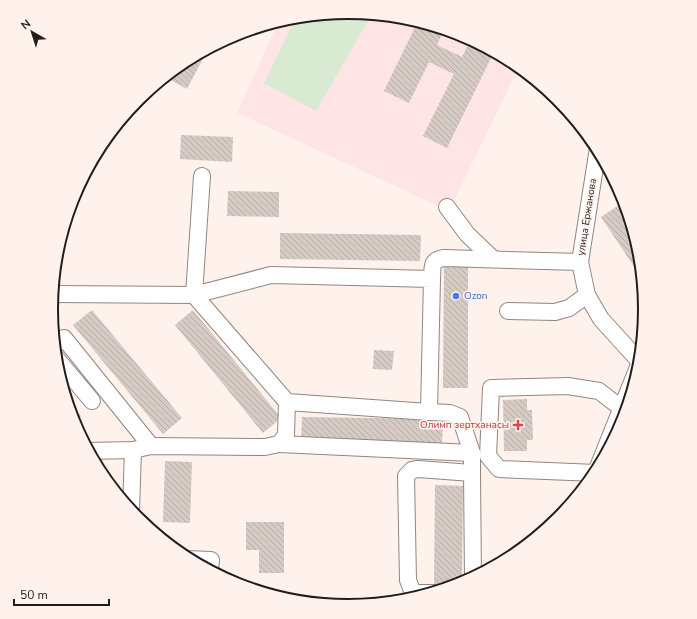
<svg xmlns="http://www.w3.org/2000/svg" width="697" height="619" viewBox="0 0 697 619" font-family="'Nunito Sans',sans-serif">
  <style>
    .education { fill: #ffe4e6 }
    .garden { fill: #d8ead2 }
    .building { fill: url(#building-back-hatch) }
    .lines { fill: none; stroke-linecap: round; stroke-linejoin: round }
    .minor-casing { stroke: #918681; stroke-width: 18 }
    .minor { stroke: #fff; stroke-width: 16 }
    .shop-dot { fill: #3f7fe0; stroke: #fff2ed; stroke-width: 1.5 }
    .health-dot { fill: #e0444e; stroke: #fff2ed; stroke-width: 1.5 }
    .labels { text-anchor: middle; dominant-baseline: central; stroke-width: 3.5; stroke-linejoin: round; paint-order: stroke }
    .street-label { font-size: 10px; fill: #211d1b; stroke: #fff2ed }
    .shop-label { font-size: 10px; fill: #366cbe; stroke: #fff2ed; text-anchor: start }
    .health-label { font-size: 10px; fill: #be3a42; stroke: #fff2ed; text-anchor: end }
    .rim { fill: none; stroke: #211d1b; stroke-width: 2 }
  </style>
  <defs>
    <pattern id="building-back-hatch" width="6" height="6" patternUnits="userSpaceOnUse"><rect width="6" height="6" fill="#d6cac4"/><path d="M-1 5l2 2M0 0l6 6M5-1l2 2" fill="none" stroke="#b7ada8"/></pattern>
  </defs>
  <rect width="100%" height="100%" fill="#fff2ed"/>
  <path class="education" d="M349,12L407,18L463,35L519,67L449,211L237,113L279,21L291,18Z"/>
  <path class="garden" d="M349,12L372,14L316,111L264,83L296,17Z"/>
  <g class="building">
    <path d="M418,21L444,29L437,45L462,57L471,39L494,52L447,148L423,136L454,74L429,62L409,103L384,91Z"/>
    <path d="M208,49L187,89L165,77L183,62Z"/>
    <path d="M181,135L233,137L232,162L180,159Z"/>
    <path d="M228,191L279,192V217L227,216Z"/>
    <path d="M625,201L640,252L643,280L601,217Z"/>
    <path d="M280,233L421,235L420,261L280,259Z"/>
    <path d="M444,259H468V388H443Z"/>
    <path d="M92,310L182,418L163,434L73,325Z"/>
    <path d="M193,310L281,418L263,433L175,325Z"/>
    <path d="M374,350L394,351L392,370L373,369Z"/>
    <path d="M66,398L81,416L74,423Z"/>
    <path d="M527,399V410H532L533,440H527V451H504L503,400Z"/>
    <path d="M302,417L443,419L442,444L301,442Z"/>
    <path d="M165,461L192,462L190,523L163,522Z"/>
    <path d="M435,485L463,486L462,585L457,586H434Z"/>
    <path d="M246,522H284V573H259V550H246Z"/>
  </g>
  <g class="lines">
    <defs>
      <g id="minor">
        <path d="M598,148L580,262L587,295L601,319L641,363"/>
        <path d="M447,207L467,234L493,259"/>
        <path d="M432,279C433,267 430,260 444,258L580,262"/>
        <path d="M52,294L194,295L271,275L432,279L429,412L287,402L194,295L202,176"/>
        <path d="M508,311L555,312L569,308L587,295"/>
        <path d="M55,345L64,338L151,446"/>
        <path d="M56,358L92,401"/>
        <path d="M429,412L450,413L460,417L472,453V473L418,469L412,470L406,476L408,580L412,591L418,593H434"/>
        <path d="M279,444L472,453"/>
        <path d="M88,451L133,450L151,446L265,447L279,444L286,435L287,402"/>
        <path d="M472,473L473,579"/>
        <path d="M596,473L499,469L488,456L491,388L568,386L599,391L621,408"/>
        <path d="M594,477L640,362"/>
        <path d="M131,511L133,450"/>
        <path d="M186,559L211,560L210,571"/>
      </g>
    </defs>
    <use href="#minor" class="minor-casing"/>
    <use href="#minor" class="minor"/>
  </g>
  <circle class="shop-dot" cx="456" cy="296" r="4"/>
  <path class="health-dot" d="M516 419h4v4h4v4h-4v4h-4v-4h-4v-4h4z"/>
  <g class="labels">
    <g class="street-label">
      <text transform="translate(587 217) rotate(-81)">улица Ержанова</text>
    </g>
    <g class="shop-label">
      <text x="464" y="296">Ozon</text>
    </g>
    <g class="health-label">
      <text x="509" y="425">Олимп зертханасы</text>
    </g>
  </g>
  <path d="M0 0H697V619H0ZM58 309a290 290 0 1 1 580 0a290 290 0 1 1-580 0Z" fill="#fff2ed" fill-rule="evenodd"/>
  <path class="rim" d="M58 309a290 290 0 1 1 580 0a290 290 0 1 1-580 0Z"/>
  <g transform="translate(32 32) rotate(321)" stroke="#fff2ed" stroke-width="3" paint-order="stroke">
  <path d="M0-3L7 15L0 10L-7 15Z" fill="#211d1b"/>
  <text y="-6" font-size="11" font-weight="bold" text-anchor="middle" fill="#211d1b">N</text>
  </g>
  <path d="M14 599v6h95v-6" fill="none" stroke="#211d1b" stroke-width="2"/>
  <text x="20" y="599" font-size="12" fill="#211d1b" stroke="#fff2ed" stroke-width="3" paint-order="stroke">50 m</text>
</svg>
